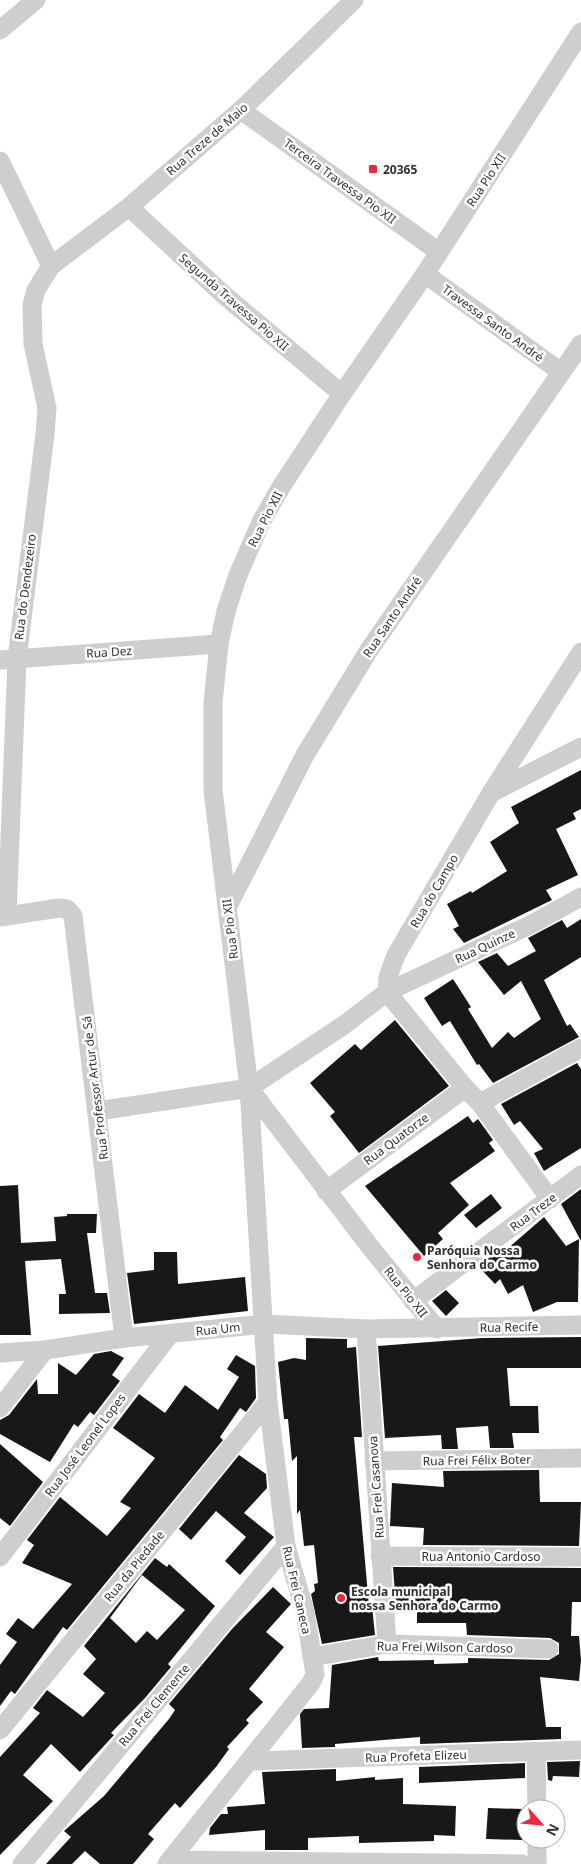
<svg xmlns="http://www.w3.org/2000/svg" width="581" height="1864" viewBox="0 0 581 1864" font-family="'Noto Sans',sans-serif">
  <style>
    .building { fill: #181818; fill-rule: evenodd }
    .lines { fill: none; stroke-linecap: round; stroke-linejoin: round }
    .street { stroke: #cecece; stroke-width: 19 }
    .poi-dot { fill: #f42637; stroke: #fff; stroke-width: 2 }
    .labels { text-anchor: middle; dominant-baseline: central; stroke-width: 5; stroke-linejoin: round; paint-order: stroke }
    .street-label { font-size: 12px; fill: #313131; stroke: #fff }
    .poi-label { font-size: 12px; font-weight: bold; fill: #313131; stroke: #fff; text-anchor: start }
  </style>
  <rect width="100%" height="100%" fill="#fff"/>
  <g class="building">
    <path d="M581,770V809L573,813L576,819L556,829L578,875L546,890L552,900L464,943L453,929L459,926L447,904L471,891L472,893L507,871L490,842L519,823L511,807Z"/>
    <path d="M581,919V957L544,980L567,1026L570,1024L579,1037L493,1083L479,1064L477,1065L450,1021L442,1026L424,998L453,979L471,1007L468,1009L492,1048L508,1032L514,1038L541,1019L521,981L504,995L478,962L497,953L508,966L536,951L528,938L562,920L567,928Z"/>
    <path d="M395,1020L449,1086L359,1153L330,1116L335,1112L310,1083L355,1044L361,1050Z"/>
    <path d="M577,1063L581,1069V1148L544,1171L534,1153L543,1149L520,1121L514,1125L501,1104Z"/>
    <path d="M468,1116L473,1123L478,1119L493,1140L489,1143L495,1151L450,1183L469,1205L438,1233L443,1239L424,1256L365,1186Z"/>
    <path d="M18,1185L21,1243L56,1241L54,1217L67,1216V1214H97L96,1233H87L95,1293H107L110,1313L59,1314V1294H66L61,1259L25,1261L31,1335H0V1186Z"/>
    <path d="M581,1189V1241L561,1204Z"/>
    <path d="M491,1194L502,1208L476,1228L464,1215Z"/>
    <path d="M544,1217L566,1246L579,1239L578,1302H557L533,1312L523,1285L508,1294L500,1279L495,1284L478,1266L503,1247L506,1250Z"/>
    <path d="M154,1252H177L178,1284L245,1277L248,1311L134,1324L127,1273L154,1270Z"/>
    <path d="M446,1290L459,1303L446,1316L432,1301Z"/>
    <path d="M581,1337V1368H507L510,1406H538L539,1433H512L514,1448H490L488,1426L456,1428L458,1449H442L441,1435L385,1438L378,1346L482,1338Z"/>
    <path d="M306,1338L347,1339V1348L356,1347L362,1437H354L369,1606H372L375,1635L322,1644L311,1594L315,1591L314,1584L318,1583L314,1545L304,1546L300,1510L297,1514V1456L292,1461L288,1419H284L278,1362L294,1358L306,1360Z"/>
    <path d="M111,1351L124,1358L112,1375L120,1381L94,1415L90,1412L78,1427L74,1424L50,1462L0,1434V1420L9,1415L37,1379L38,1394H58V1363L76,1375L94,1354Z"/>
    <path d="M236,1355L255,1366L256,1398L246,1412L240,1408L220,1437L223,1440L67,1630L63,1627L15,1694L11,1691L0,1706V1665L17,1642L6,1634L18,1618L33,1629L72,1584L22,1563L34,1545L27,1540L60,1497L107,1536L131,1508L120,1502L155,1458L113,1428L139,1394L165,1413L185,1385L218,1410L239,1377L227,1369Z"/>
    <path d="M0,1444L43,1482L10,1526L0,1518Z"/>
    <path d="M239,1455L266,1474L267,1488L244,1513L274,1537L240,1575L225,1561L246,1537L216,1511L191,1540L179,1529Z"/>
    <path d="M539,1470L540,1502H581L579,1546L423,1545L424,1528L390,1526L392,1483L444,1487L443,1471Z"/>
    <path d="M155,1558L167,1567L169,1564L215,1606L168,1664L171,1667L145,1698L111,1733L114,1735L80,1772L51,1744L23,1775L53,1801L0,1855V1757L40,1713L33,1708L47,1690L83,1717L105,1693L83,1674L96,1659L84,1646ZM142,1575L185,1610L157,1640L147,1631L136,1643L110,1618Z"/>
    <path d="M393,1567L581,1568V1602H572L571,1636H579L581,1660L579,1681L540,1677L546,1727H561V1739L420,1744V1737L335,1744V1747L302,1748L300,1714L304,1709L329,1708L332,1665L378,1657L379,1661L434,1660V1664L468,1663V1658L549,1660L559,1654V1643L550,1638L467,1635L466,1623H417V1604L396,1607Z"/>
    <path d="M273,1587L291,1604L266,1632L284,1647L249,1689L263,1702L246,1720L249,1723L227,1747L229,1749L216,1767L180,1808L175,1803L148,1834L154,1839L133,1864H100L85,1851L72,1864H46L71,1837L64,1831L104,1796L169,1719L175,1710L169,1704L232,1629Z"/>
    <path d="M580,1761L579,1777L553,1776L552,1781L548,1780L547,1762Z"/>
    <path d="M525,1763V1778L419,1783V1767Z"/>
    <path d="M336,1769V1781L375,1777V1780L403,1778V1804L456,1806L455,1836L434,1835V1841L359,1843V1836L308,1838V1850H265V1830L209,1835L210,1828L221,1814H228L227,1807L265,1804L262,1772Z"/>
    <path d="M488,1808L523,1809L522,1840L486,1839Z"/>
  </g>
  <g class="lines">
    <g class="street">
      <path d="M0,30L36,0"/>
      <path d="M241,110L439,252"/>
      <path d="M0,161L51,266"/>
      <path d="M129,207L224,295L342,394"/>
      <path d="M425,274L561,372"/>
      <path d="M0,660L219,644"/>
      <path d="M491,793L581,747"/>
      <path d="M581,897L532,924L387,992L465,1088L480,1103L581,1048"/>
      <path d="M228,906L305,755L369,650L581,344"/>
      <path d="M7,916L17,659L45,434L47,408L33,344L32,305L36,290L51,266L129,207L241,110L354,0"/>
      <path d="M0,917L59,908L67,909L73,916L124,1338"/>
      <path d="M480,1103L550,1199"/>
      <path d="M98,1111L249,1088L344,1025L387,992L388,977L396,955L491,793L581,652"/>
      <path d="M326,1191L465,1088"/>
      <path d="M413,1301L581,1175"/>
      <path d="M366,1329L387,1644"/>
      <path d="M437,1329L371,1248L249,1088L213,790V703L219,644L226,611L238,575L261,522L281,487L342,394L425,274L581,32"/>
      <path d="M0,1353L45,1350L124,1338L265,1324L366,1329L581,1325"/>
      <path d="M0,1408L45,1350"/>
      <path d="M374,1461L581,1458"/>
      <path d="M380,1556L581,1557"/>
      <path d="M0,1557L170,1334"/>
      <path d="M312,1657L387,1644L549,1649"/>
      <path d="M0,1730L268,1402"/>
      <path d="M536,1752L537,1809"/>
      <path d="M251,1761L581,1750"/>
      <path d="M537,1839V1864"/>
      <path d="M170,1860L522,1864"/>
      <path d="M22,1864L286,1546"/>
      <path d="M167,1864L311,1683L315,1674L305,1612L286,1546L268,1402L249,1088"/>
    </g>
  </g>
  <g class="poi-dot">
    <rect x="368" y="164" width="10" height="10" rx="2.5"/>
    <circle cx="417" cy="1257" r="5"/>
    <circle cx="341" cy="1598" r="5"/>
  </g>
  <g class="labels">
    <g class="street-label">
      <text transform="translate(207 139) rotate(-41)">Rua Treze de Maio</text>
      <text transform="translate(486 180) rotate(-57)">Rua Pio XII</text>
      <text transform="translate(340 181) rotate(36)">Terceira Travessa Pio XII</text>
      <text transform="translate(234 302) rotate(41)">Segunda Travessa Pio XII</text>
      <text transform="translate(493 323) rotate(36)">Travessa Santo André</text>
      <text transform="translate(265 519) rotate(-63)">Rua Pio XII</text>
      <text transform="translate(25 587) rotate(-83)">Rua do Dendezeiro</text>
      <text transform="translate(392 617) rotate(-56)">Rua Santo André</text>
      <text transform="translate(109 652) rotate(-4)">Rua Dez</text>
      <text transform="translate(434 891) rotate(-60)">Rua do Campo</text>
      <text transform="translate(230 929) rotate(-97)">Rua Pio XII</text>
      <text transform="translate(485 946) rotate(-25)">Rua Quinze</text>
      <text transform="translate(95 1088) rotate(-97)">Rua Professor Artur de Sá</text>
      <text transform="translate(396 1139) rotate(-37)">Rua Quatorze</text>
      <text transform="translate(533 1212) rotate(-37)">Rua Treze</text>
      <text transform="translate(406 1292) rotate(51)">Rua Pio XII</text>
      <text transform="translate(509 1327) rotate(-1)">Rua Recife</text>
      <text transform="translate(218 1329) rotate(-6)">Rua Um</text>
      <text transform="translate(85 1445) rotate(-53)">Rua José Leonel Lopes</text>
      <text transform="translate(477 1460) rotate(-1)">Rua Frei Félix Boter</text>
      <text transform="translate(376 1487) rotate(-94)">Rua Frei Casanova</text>
      <text x="481" y="1556">Rua Antonio Cardoso</text>
      <text transform="translate(134 1566) rotate(-51)">Rua da Piedade</text>
      <text transform="translate(297 1590) rotate(77)">Rua Frei Caneca</text>
      <text transform="translate(445 1647) rotate(1)">Rua Frei Wilson Cardoso</text>
      <text transform="translate(154 1705) rotate(-50)">Rua Frei Clemente</text>
      <text transform="translate(416 1756) rotate(-2)">Rua Profeta Elizeu</text>
    </g>
    <g class="poi-label">
      <text x="383" y="169">20365</text>
      <text x="427" y="1250">Paróquia Nossa<tspan x="427" dy="14">Senhora do Carmo</tspan></text>
      <text x="351" y="1591">Escola municipal<tspan x="351" dy="14">nossa Senhora do Carmo</tspan></text>
    </g>
  </g>
  <g transform="translate(541 1824) rotate(117)"><circle r="24" fill="#ffffff" stroke="#adadad"/>
  <path d="M0-4L9 19L0 12L-9 19Z" fill="#f42637"/>
  <text y="-8" font-size="14" font-weight="bold" text-anchor="middle" fill="#313131">N</text>
  </g>
</svg>
